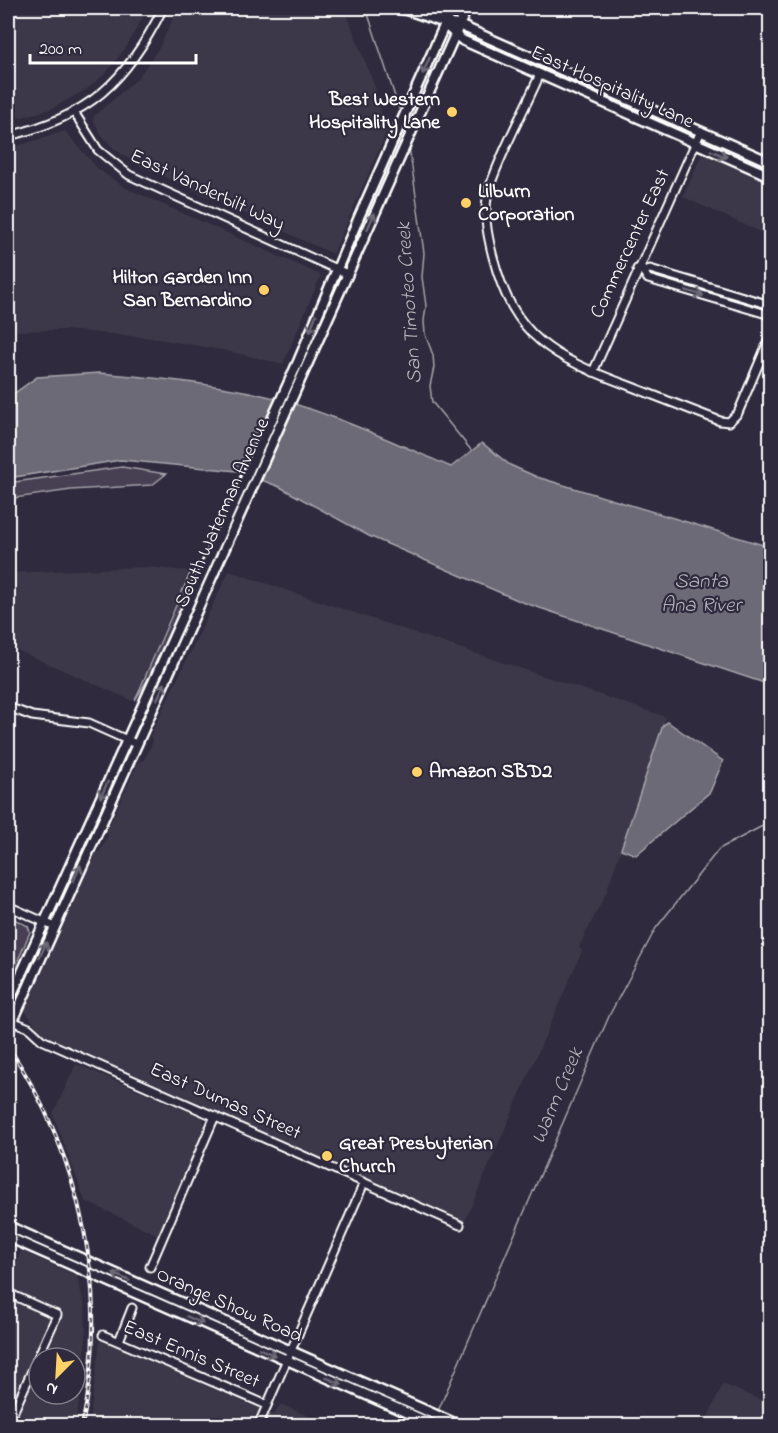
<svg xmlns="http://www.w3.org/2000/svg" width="778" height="1433" viewBox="0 0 778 1433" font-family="'Indie Flower',sans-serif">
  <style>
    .built { fill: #3c3749; fill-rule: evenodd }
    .green { fill: #464152; stroke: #a2a0a8; stroke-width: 1.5 }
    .water { fill: #6d6a77; stroke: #a7a6ad; stroke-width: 1.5 }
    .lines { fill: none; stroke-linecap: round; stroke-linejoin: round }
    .stream { stroke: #a7a6ad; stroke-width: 1.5 }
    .minor-casing { stroke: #fff; stroke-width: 11 }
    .major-casing { stroke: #fff; stroke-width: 13 }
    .highway-casing { stroke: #fff; stroke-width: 14 }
    .minor { stroke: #2f2a3d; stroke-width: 7 }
    .major { stroke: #2f2a3d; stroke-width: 8 }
    .highway { stroke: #2f2a3d; stroke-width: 9 }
    .rail-casing { stroke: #fff; stroke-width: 4 }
    .rail { stroke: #2f2a3d; stroke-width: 1.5; stroke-dasharray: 4.5; stroke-linecap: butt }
    .oneway { stroke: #6d6a77 }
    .poi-dot { fill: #ffd166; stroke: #2f2a3d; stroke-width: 2 }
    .labels { text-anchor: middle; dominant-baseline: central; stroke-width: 4.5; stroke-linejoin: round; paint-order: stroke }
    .street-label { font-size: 20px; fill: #fff; stroke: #2f2a3d }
    .poi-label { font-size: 20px; font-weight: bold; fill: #fff; stroke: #2f2a3d; text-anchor: start }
    .water-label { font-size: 21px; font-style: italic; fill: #b6b4bb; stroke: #2f2a3d }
  </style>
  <rect width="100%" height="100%" fill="#2f2a3d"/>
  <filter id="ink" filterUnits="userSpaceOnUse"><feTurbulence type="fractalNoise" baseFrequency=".0167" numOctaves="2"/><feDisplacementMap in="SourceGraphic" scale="12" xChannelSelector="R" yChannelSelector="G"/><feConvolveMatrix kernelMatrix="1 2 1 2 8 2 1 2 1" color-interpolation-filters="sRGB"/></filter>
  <g filter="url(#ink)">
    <g class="built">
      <path d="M8,8H148L127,46L106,73L87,89L51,109L8,121Z"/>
      <path d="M178,8H282L328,14L329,11L346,12L375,87L383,121L389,127L333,254L134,163L111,146L101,134L93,119L94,116L137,79L159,48Z"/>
      <path d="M65,131L98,169L126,188L321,275L283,364L222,350L152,338L66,330L8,331V149Z"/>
      <path d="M706,155L770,184V222L765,234L683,197L701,156Z"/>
      <path d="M145,567L189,571L133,701L8,646V573Z"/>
      <path d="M229,571L666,717L606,893L579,947L582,951L465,1221L41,1033L25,1011L96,853L100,851L108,836L107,830L139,761L144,760L153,741L150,736Z"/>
      <path d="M76,1064L202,1117L205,1126L158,1235L85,1201L53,1114Z"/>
      <path d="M21,1251L77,1276L85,1307L86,1336L83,1381L75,1425L8,1426V1282ZM39,1358H75V1394H39Z"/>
      <path d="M100,1340L274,1415L281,1404L329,1425L89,1426Z"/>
      <path d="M723,1384L770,1404V1425H704Z"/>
    </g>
    <g class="green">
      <path d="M122,467L166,474L152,485L71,490L8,499V483Z"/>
      <path d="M199,568L151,674L135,700L190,573Z"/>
      <path d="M8,916L28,926L30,932L8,984Z"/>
    </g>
    <g class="water">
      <path d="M99,373C149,377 199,382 249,392C320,407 386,439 451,467L482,443L510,465L537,477L770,547V685L522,602L369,536L280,487L237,471L121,460L8,478V398L37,377Z"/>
      <path d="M668,722L723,761L710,792L636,855L621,849L663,725Z"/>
    </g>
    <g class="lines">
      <g class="stream">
        <path d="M366,8L401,115"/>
        <path d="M404,125L406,135"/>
        <path d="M409,146L424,253L422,277L426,306L424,321L425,334L433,355L434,367L430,386L432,402L471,450"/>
        <path d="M438,1411L610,1014L656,928L719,849L770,822"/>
      </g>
      <defs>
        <g id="minor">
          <path d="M540,74C524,111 503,148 490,186C482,210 487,234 493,257C514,338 553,357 627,385C658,397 689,409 720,421L729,422L738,413L770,337"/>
          <path d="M74,112L98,150L129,175L347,274"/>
          <path d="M8,136C89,117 127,81 163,8"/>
          <path d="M637,269L643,271L650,269L770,305"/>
          <path d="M643,271L648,279L770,315"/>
          <path d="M593,372L701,131"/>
          <path d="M8,707L32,716L89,723L136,744"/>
          <path d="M8,906L53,926"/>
          <path d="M12,1021L29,1028L42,1040L460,1225"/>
          <path d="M150,1267L215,1116"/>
          <path d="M8,1293L57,1315L8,1424"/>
          <path d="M103,1335L267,1405"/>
          <path d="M119,1341L132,1308"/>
          <path d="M258,1426L364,1183"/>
        </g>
        <g id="major">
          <path d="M397,8C419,11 437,24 459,25L770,162"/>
          <path d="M444,24L462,40L770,176"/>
          <path d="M8,1003L297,364L359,217L452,8"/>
          <path d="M8,1032L467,8"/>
          <path d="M8,1226L461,1426"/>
          <path d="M8,1237L437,1426"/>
        </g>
        <path id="highway" d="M763,8L770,10"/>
      </defs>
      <use href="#minor" class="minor-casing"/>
      <use href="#major" class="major-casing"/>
      <use href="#highway" class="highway-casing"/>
      <use href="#minor" class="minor"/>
      <use href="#major" class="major"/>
      <use href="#highway" class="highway"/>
      <defs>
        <path id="rail" d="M8,1046C82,1157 111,1294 82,1426"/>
      </defs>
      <use href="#rail" class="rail-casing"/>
      <use href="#rail" class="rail"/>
    </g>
    <defs><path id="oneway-shaft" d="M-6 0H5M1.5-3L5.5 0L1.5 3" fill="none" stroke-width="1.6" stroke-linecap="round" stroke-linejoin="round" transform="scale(1.5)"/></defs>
    <g class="oneway">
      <use href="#oneway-shaft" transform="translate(426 66) rotate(114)"/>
      <use href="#oneway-shaft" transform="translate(719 154) rotate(23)"/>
      <use href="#oneway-shaft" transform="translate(371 221) rotate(-66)"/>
      <use href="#oneway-shaft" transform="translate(695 293) rotate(16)"/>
      <use href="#oneway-shaft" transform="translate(313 323) rotate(111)"/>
      <use href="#oneway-shaft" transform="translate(161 691) rotate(-65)"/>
      <use href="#oneway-shaft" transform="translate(104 790) rotate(115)"/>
      <use href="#oneway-shaft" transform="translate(77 873) rotate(-66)"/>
      <use href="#oneway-shaft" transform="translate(43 950) rotate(-66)"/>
      <use href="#oneway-shaft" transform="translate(121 1277) rotate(-156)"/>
      <use href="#oneway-shaft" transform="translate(195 1320) rotate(24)"/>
      <use href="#oneway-shaft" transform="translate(267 1352) rotate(24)"/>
      <use href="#oneway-shaft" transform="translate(334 1381) rotate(24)"/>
    </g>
  </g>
  <g class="poi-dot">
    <circle cx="452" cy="112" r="6"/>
    <circle cx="466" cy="203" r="6"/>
    <circle cx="264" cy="290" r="6"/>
    <circle cx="417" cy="772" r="6"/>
    <circle cx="327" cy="1156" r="6"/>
  </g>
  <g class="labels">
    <g class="street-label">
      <text transform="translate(612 88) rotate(24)">East Hospitality Lane</text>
      <text transform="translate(207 191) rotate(25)">East Vanderbilt Way</text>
      <text transform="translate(631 244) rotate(-65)">Commercenter East</text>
      <text transform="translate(223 513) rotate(-66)">South Waterman Avenue</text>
      <text transform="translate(225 1102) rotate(24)">East Dumas Street</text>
      <text transform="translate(229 1306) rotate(24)">Orange Show Road</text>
      <text transform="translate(191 1355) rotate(23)">East Ennis Street</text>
    </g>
    <g class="poi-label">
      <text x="440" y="100" text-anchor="end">Best Western<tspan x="440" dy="23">Hospitality Lane</tspan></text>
      <text x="478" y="192">Lilburn<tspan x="478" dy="23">Corporation</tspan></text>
      <text x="252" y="278" text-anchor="end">Hilton Garden Inn<tspan x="252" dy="23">San Bernardino</tspan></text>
      <text x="429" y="772">Amazon SBD2</text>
      <text x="339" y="1144">Great Presbyterian<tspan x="339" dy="23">Church</tspan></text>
    </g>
    <g class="water-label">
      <text transform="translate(410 303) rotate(-94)">San Timoteo Creek</text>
      <text x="701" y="582">Santa<tspan x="701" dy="24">Ana River</tspan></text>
      <text transform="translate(558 1096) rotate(-67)">Warm Creek</text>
    </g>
  </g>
  <rect width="778" height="1433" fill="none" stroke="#2f2a3d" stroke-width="30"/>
  <rect x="15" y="15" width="748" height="1403" fill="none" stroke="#fff" stroke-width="2" filter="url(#ink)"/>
  <g transform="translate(57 1376) rotate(204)"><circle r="28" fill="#2f2a3d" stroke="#827f8b" stroke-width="1.5"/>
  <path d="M0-4.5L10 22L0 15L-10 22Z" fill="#ffd166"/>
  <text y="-9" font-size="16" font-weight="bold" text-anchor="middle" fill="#ffffff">N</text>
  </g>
  <path d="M30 54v9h166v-9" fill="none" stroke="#ffffff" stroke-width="3"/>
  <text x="39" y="54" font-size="18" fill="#ffffff" stroke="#2f2a3d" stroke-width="4.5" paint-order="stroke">200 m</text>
</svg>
